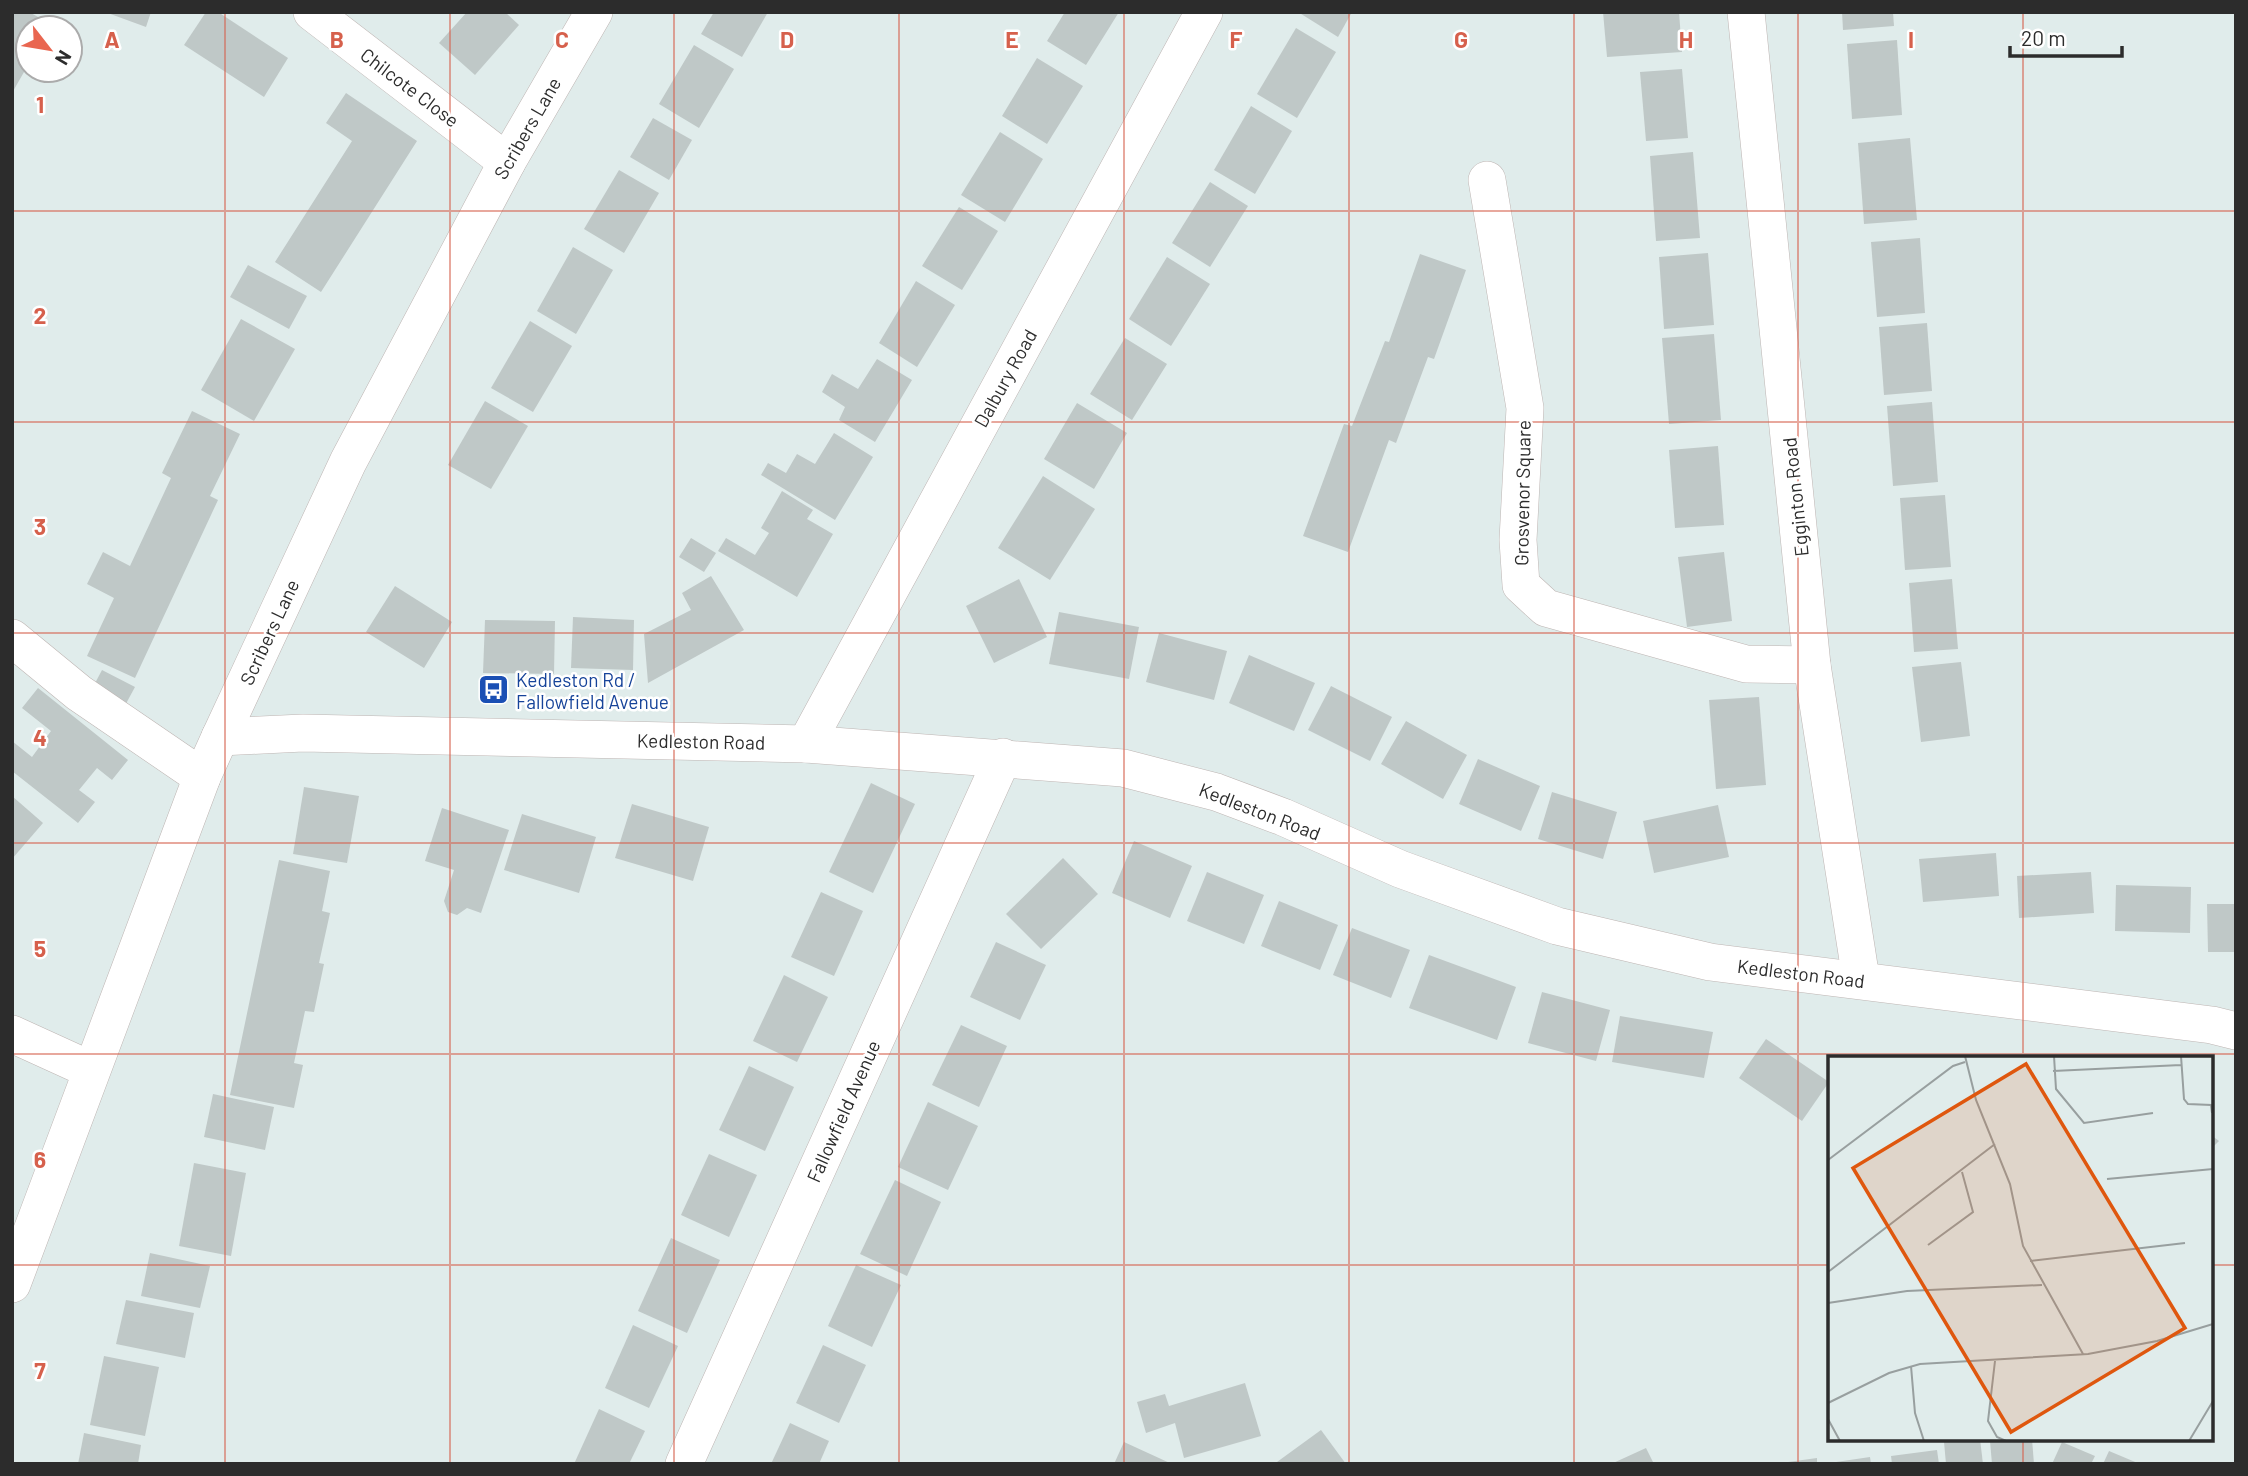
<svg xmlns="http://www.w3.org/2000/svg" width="2248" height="1476" viewBox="0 0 2248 1476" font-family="Barlow,sans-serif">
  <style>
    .building { fill: #bfc8c7 }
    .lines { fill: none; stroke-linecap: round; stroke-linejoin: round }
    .minor-casing { stroke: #beb5b3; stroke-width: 38 }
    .minor { stroke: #fff; stroke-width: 37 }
    .grid { fill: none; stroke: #d6604c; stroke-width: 2; stroke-opacity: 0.55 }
    .labels { text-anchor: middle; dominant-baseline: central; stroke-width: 5; stroke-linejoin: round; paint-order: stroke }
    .street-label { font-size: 19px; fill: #2c2c2c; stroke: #fff }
    .transit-label { font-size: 19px; fill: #164399; stroke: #fff; text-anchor: start }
    .inset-road { fill: none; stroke: #989f9f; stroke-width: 2 }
    .view { fill: #df570e; fill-opacity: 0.15; stroke: #df570e; stroke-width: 3.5 }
    .inset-edge { fill: none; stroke: #2c2c2c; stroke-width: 3.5 }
    .grid-label { font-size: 23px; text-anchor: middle; font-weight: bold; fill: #d6604c; stroke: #fff; stroke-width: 5; stroke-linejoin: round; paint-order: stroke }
  </style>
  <rect width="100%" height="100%" fill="#e0eceb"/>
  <g class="building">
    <path d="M12,12H29L51,24L49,28H28V65L12,93Z"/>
    <path d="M105,12H151L146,27Z"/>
    <path d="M206,12H218L288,58L264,97L184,45Z"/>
    <path d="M467,12H505L519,25L475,75L439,43Z"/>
    <path d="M714,12H768L742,57L701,34Z"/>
    <path d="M1065,12H1119L1086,65L1047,41Z"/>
    <path d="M1298,12H1352L1338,37Z"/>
    <path d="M1603,12H1679L1682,52L1607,57Z"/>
    <path d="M1842,12H1893L1894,26L1843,30Z"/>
    <path d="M1296,28L1336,52L1297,118L1257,94Z"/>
    <path d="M1897,40L1902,115L1852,119L1847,44Z"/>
    <path d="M694,45L734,69L699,128L659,104Z"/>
    <path d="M1037,58L1083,86L1047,144L1002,116Z"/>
    <path d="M1682,69L1688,138L1646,141L1640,72Z"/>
    <path d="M346,93L417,141L321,292L275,262L352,141L326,123Z"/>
    <path d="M1251,106L1292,131L1255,194L1214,170Z"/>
    <path d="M653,118L692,140L669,180L630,157Z"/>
    <path d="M1000,132L1043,159L1005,222L961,195Z"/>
    <path d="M1910,138L1917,220L1864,224L1858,143Z"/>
    <path d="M1693,152L1700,238L1656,241L1650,156Z"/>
    <path d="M619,170L659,193L624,253L584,229Z"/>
    <path d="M1210,182L1248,206L1210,267L1172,243Z"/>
    <path d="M959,207L998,231L962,290L922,266Z"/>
    <path d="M1920,238L1925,313L1877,317L1871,242Z"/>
    <path d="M573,247L613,270L576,334L537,311Z"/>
    <path d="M1708,253L1714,325L1664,329L1659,257Z"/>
    <path d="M1420,254L1466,270L1434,359L1428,357L1396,443L1389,440L1348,552L1303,536L1344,424L1352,426L1385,341L1389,342Z"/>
    <path d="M1167,257L1210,284L1171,346L1129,319Z"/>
    <path d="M248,265L307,296L289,329L230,297Z"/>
    <path d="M916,281L955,305L917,367L879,343Z"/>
    <path d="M241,319L295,349L254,421L201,390Z"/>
    <path d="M530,321L572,346L533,412L491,388Z"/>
    <path d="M1927,323L1932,391L1884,395L1879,327Z"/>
    <path d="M1714,334L1721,420L1669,424L1662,338Z"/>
    <path d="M1125,338L1167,364L1132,420L1090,394Z"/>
    <path d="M877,359L912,380L875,442L839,420L845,407L822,392L832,374L858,389Z"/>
    <path d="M485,401L528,426L491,489L448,465Z"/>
    <path d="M1932,402L1938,482L1893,486L1887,406Z"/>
    <path d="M1077,403L1127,433L1094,489L1044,459Z"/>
    <path d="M192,411L240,434L210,496L218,500L135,678L87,656L114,598L87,584L103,552L130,566L171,478L162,473Z"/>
    <path d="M834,433L873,457L835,520L761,475L768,463L786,473L797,454L815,464Z"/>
    <path d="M1718,446L1724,525L1675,528L1669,450Z"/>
    <path d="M1043,476L1095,509L1050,580L998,548Z"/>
    <path d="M782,491L813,510L807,519L833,534L797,597L718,551L726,538L755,555L769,533L761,528Z"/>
    <path d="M1945,495L1951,567L1905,570L1900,498Z"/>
    <path d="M691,538L716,553L704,572L679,557Z"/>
    <path d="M1724,552L1732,621L1687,627L1678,557Z"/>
    <path d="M711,576L744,630L648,683L644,634L691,610L682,593Z"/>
    <path d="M1019,579L1047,637L994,663L966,606Z"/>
    <path d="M1952,579L1958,649L1914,652L1909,583Z"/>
    <path d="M395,586L452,622L424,668L366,632Z"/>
    <path d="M1059,612L1139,627L1129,679L1049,664Z"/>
    <path d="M573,617L634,620L633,670L571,668Z"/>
    <path d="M485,620L555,621L554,674L483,673Z"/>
    <path d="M1159,633L1227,651L1214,700L1146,682Z"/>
    <path d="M1249,655L1315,683L1294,731L1229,703Z"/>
    <path d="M1961,662L1970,736L1921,742L1912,667Z"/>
    <path d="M102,670L135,687L122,711L93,687Z"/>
    <path d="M1331,686L1392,717L1370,761L1308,730Z"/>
    <path d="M38,688L128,760L112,780L97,768L79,790L95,802L78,823L12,771V741L32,757L51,731L22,708Z"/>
    <path d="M1759,697L1766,785L1716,789L1709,700Z"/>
    <path d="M1406,721L1467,755L1443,799L1381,764Z"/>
    <path d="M1478,759L1540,786L1521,831L1459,804Z"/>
    <path d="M871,783L915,804L873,893L829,872Z"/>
    <path d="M304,787L359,796L347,863L293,854Z"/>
    <path d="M1552,792L1617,812L1603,859L1538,839Z"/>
    <path d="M12,796L43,823L12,859Z"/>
    <path d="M632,804L709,827L693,881L615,858Z"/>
    <path d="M1718,805L1729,857L1654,873L1643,821Z"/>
    <path d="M442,808L509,830L481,913L467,908L457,915L448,912L444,901L454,870L425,861Z"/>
    <path d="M522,814L596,837L579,893L504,870Z"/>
    <path d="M1134,841L1192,866L1170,918L1112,893Z"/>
    <path d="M1996,853L1999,896L1923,902L1919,859Z"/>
    <path d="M1063,858L1098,894L1041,949L1006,914Z"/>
    <path d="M279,860L330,871L322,911L330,913L319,963L324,964L314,1012L305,1011L294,1063L303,1065L294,1108L230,1095Z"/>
    <path d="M1207,872L1264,895L1244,944L1187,921Z"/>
    <path d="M2091,872L2094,913L2019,918L2017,876Z"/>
    <path d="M2116,885L2191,887L2190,933L2115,931Z"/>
    <path d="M821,892L863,911L834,976L791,957Z"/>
    <path d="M1279,901L1338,925L1320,970L1261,946Z"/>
    <path d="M2207,904H2236V952H2208Z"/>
    <path d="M1352,928L1410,950L1391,998L1333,975Z"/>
    <path d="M996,942L1046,965L1020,1020L970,997Z"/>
    <path d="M1429,955L1516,987L1497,1040L1409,1008Z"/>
    <path d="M784,975L828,997L797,1062L753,1041Z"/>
    <path d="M1542,992L1610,1010L1596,1061L1528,1043Z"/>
    <path d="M1620,1016L1713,1032L1704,1078L1612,1062Z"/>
    <path d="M961,1025L1007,1046L979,1107L932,1085Z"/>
    <path d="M1766,1039L1829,1082L1802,1121L1739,1078Z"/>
    <path d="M749,1066L794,1087L765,1151L719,1130Z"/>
    <path d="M213,1094L274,1107L265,1150L204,1137Z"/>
    <path d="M928,1102L978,1126L948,1190L898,1167Z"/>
    <path d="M2211,1135L2219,1141L2211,1149Z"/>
    <path d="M709,1154L757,1175L729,1237L681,1215Z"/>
    <path d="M194,1163L246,1173L231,1256L179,1246Z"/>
    <path d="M895,1180L941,1202L907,1276L860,1254Z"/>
    <path d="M671,1238L720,1260L687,1333L638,1311Z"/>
    <path d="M150,1253L210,1266L200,1308L141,1296Z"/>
    <path d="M856,1265L901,1285L872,1347L828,1326Z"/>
    <path d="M126,1300L194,1313L185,1358L116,1344Z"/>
    <path d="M633,1325L678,1346L649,1408L605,1388Z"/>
    <path d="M823,1345L866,1365L839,1423L796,1403Z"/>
    <path d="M104,1356L159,1367L145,1436L90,1425Z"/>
    <path d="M1245,1383L1261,1436L1184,1458L1175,1423L1146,1433L1137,1402L1165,1394L1169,1406Z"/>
    <path d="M599,1409L645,1431L629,1464H574Z"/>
    <path d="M790,1423L829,1441L819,1464H771Z"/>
    <path d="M1321,1430L1346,1464H1278L1277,1462Z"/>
    <path d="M84,1433L141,1445L138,1464H78Z"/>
    <path d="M1980,1439L1983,1464H1946L1944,1442Z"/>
    <path d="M2032,1439L2034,1464H1992L1990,1441Z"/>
    <path d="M1124,1442L1172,1464H1114Z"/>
    <path d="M2062,1442L2095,1456L2091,1464H2052Z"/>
    <path d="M1646,1448L1654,1464H1611Z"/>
    <path d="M1937,1450L1939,1464H1892L1891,1456Z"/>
    <path d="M2109,1451L2140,1464H2103Z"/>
    <path d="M1870,1457L1871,1464H1836V1462Z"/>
    <path d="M1817,1458V1464H1788V1462Z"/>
  </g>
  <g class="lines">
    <defs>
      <g id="minor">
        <path d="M312,12L507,162"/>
        <path d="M1746,12L1812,665L1861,979"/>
        <path d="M1487,180L1525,408L1518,540L1521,585L1546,608L1746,664L1812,665"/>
        <path d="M12,638L79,693L202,777"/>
        <path d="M220,737L303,733L806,744L1123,768L1216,792L1283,817L1400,869L1557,926L1710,962L2212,1025L2236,1031"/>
        <path d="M806,744L1204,12"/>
        <path d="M12,1034L91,1070"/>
        <path d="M12,1284L202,777L220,737L348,462L507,162L594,12"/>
        <path d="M684,1464L1003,757"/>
      </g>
    </defs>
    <use href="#minor" class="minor-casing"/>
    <use href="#minor" class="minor"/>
  </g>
  <path class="grid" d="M225,12V1464M450,12V1464M674,12V1464M899,12V1464M1124,12V1464M1349,12V1464M1574,12V1464M1798,12V1464M2023,12V1058M12,211H2236M12,422H2236M12,633H2236M12,843H2236M12,1054H2236M12,1265H1830M2211,1265H2236M2023,1439V1464"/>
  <defs>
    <symbol id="bus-square" viewBox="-11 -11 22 22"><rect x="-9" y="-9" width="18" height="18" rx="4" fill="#1a4fb4" stroke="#fff"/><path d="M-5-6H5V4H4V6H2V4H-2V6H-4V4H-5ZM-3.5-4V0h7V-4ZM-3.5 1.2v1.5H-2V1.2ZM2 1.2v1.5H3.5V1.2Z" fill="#fff"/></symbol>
  </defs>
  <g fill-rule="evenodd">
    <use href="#bus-square" x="476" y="672" width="35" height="35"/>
  </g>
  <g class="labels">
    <g class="street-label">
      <text transform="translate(410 87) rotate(37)">Chilcote Close</text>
      <text transform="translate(527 128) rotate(-60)">Scribers Lane</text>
      <text transform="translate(1005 378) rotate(-61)">Dalbury Road</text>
      <text transform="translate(1522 493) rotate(-89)">Grosvenor Square</text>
      <text transform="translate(1795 497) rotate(-96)">Egginton Road</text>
      <text transform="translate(269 632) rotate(-65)">Scribers Lane</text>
      <text transform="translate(701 741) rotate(1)">Kedleston Road</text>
      <text transform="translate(1260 811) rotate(21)">Kedleston Road</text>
      <text transform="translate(1801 973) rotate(7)">Kedleston Road</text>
      <text transform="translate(843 1111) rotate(-66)">Fallowfield Avenue</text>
    </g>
    <g class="transit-label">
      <text x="516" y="679">Kedleston Rd /<tspan x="516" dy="22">Fallowfield Avenue</tspan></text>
    </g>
  </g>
  <g transform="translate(1828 1056)">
    <rect width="385" height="385" fill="#e0eceb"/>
    <path class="inset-road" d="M137,0L148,44L182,128L195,190L255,298M226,0L228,33L256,67L325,57M353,0L356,43L360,48L383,49L384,57M225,15L353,9M0,104L125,10L137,6M279,123L385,113M100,189L145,156L134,116M202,205L357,187M0,216L167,88M0,247L79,235L214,229M167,305L160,365L169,381L178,385M83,310L87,357L96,385M0,347L61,317L92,308L260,298L329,285L385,268M0,363L12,385M361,385L385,345"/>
    <path class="view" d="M198,8L357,272L183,376L25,112Z"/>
    <rect width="385" height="385" class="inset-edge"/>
  </g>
  <g class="grid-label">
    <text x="112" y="48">A</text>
    <text x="337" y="48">B</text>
    <text x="562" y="48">C</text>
    <text x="787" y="48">D</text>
    <text x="1012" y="48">E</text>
    <text x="1236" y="48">F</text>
    <text x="1461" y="48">G</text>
    <text x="1686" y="48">H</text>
    <text x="1911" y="48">I</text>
    <text x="40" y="113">1</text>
    <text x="40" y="324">2</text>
    <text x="40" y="535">3</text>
    <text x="40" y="746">4</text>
    <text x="40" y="957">5</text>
    <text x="40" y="1168">6</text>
    <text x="40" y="1379">7</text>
  </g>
  <rect width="2248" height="1476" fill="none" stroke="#2c2c2c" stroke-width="28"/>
  <g transform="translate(49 49) rotate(121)"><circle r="33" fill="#ffffff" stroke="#ababab" stroke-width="2"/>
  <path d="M0-5L12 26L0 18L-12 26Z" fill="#e96650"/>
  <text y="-10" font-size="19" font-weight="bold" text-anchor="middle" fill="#2c2c2c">N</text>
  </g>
  <path d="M2010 46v10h112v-10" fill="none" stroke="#2c2c2c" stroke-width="3.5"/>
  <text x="2021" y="46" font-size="21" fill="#2c2c2c" stroke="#ffffff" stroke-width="5" paint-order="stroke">20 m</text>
</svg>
